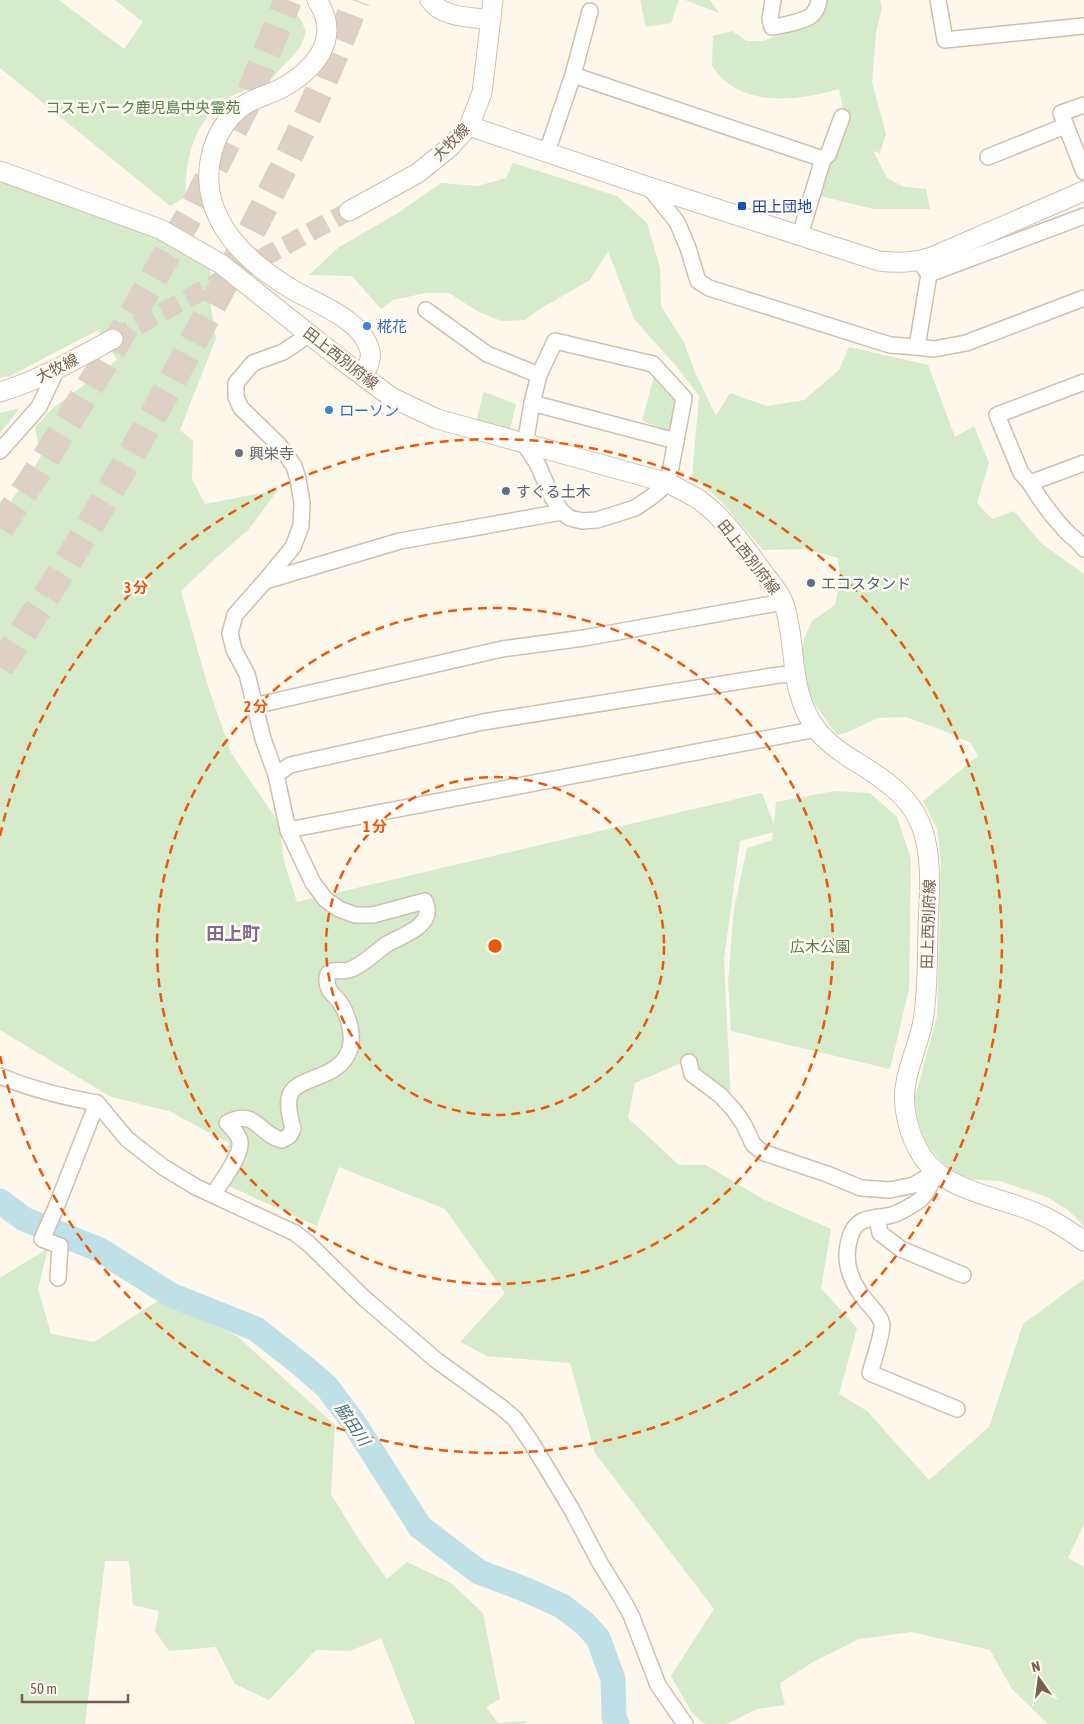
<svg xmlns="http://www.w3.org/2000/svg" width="1084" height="1724" viewBox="0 0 1084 1724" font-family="'Asap Condensed','Noto Sans JP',sans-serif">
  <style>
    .green { fill: #d6ebc9 }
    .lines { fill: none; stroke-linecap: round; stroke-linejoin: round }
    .river { stroke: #bfe0e7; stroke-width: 25 }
    .tertiary-tunnel { stroke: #dcd1c4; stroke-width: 19; stroke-dasharray: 19 9; stroke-linecap: butt }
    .motorway-tunnel { stroke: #dcd1c4; stroke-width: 28; stroke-dasharray: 28 14; stroke-linecap: butt }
    .minor-casing { stroke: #d0bfb0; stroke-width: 18 }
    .tertiary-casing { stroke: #d0bfb0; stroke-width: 21 }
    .minor { stroke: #fff; stroke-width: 15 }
    .tertiary { stroke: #fff; stroke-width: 19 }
    .ring { fill: none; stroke: #e8590c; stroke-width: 2.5; stroke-dasharray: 9 6 }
    .transit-dot { fill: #1a4fb4; stroke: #fffbf3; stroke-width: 2 }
    .shop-dot { fill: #3f7fe0; stroke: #fffbf3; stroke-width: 2 }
    .worship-dot { fill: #6b7280; stroke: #fffbf3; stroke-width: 2 }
    .service-dot { fill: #5c6f8a; stroke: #fffbf3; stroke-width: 2 }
    .labels { text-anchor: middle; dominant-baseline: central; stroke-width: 5; stroke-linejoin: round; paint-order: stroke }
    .park-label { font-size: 15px; fill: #547f45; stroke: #fffbf3 }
    .street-label { font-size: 15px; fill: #795f4d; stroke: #fffbf3 }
    .transit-label { font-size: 15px; fill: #164399; stroke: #fffbf3; text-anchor: start }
    .shop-label { font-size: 15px; fill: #366cbe; stroke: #fffbf3; text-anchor: start }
    .worship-label { font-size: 15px; fill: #5b616d; stroke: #fffbf3; text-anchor: start }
    .service-label { font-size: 15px; fill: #4e5e75; stroke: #fffbf3; text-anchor: start }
    .water-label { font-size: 16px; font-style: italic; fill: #437785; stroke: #fffbf3 }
    .quarter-label { font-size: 18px; font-weight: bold; fill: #876694; stroke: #fffbf3 }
    .centre { fill: #e8590c; stroke: #fffbf3; stroke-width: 2.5 }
    .ring-label { font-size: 15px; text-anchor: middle; font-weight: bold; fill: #e8590c; stroke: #fffbf3; stroke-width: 5; stroke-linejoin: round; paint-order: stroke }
  </style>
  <rect width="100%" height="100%" fill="#fdf7ec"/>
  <g class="green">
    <path d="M0,0H59L124,49L143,22L115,0H285L301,20L306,31C301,50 294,55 281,68C276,73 273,79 267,81C254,88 237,92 225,100C194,121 184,162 186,197L170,206L0,68Z"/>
    <path d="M640,0H679L671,23L646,27Z"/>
    <path d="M685,0H710L719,13Z"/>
    <path d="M825,0H880L882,8L876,32L872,82L886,134L880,153L873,151L887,178L904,187L926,189L930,209H874L820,196L845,119L839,89C803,99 757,107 725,81C720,78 716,71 712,66L713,36L732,31L747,41H763L815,21Z"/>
    <path d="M513,163L617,196L647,223L660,268L661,306L684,342L695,372L716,416L730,393L767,406L804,400L839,370L849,347L928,365L955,437L974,426L989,463L977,503L992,519L1014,511L1041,543L1084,574V1226L1068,1210L1047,1197L1000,1181L964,1179L943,1163L925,1143L918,1121L915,1098L937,1016L941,862L937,829L923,801L978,756L971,743L947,732L906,717L878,718L846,733L837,735L811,699L801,663L804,639L812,621L835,605L840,579L838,558L805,549L763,550L718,498L692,477L699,396L677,367L634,319L608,251L590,280L538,310L525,320L501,321L477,311L449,293H426L393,300L381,309L352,276L309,275L339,247L398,213L441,183L478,186L506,178Z"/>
    <path d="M0,182L162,238L211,267L209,296L216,338L180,430L193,441L192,479L205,504L278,490L248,530L219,555L181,591L206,680L231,753L279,823L284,861L297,902L762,793L774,825L776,802L834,791L870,793L897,817L911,859L909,989L890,1069L731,1031L728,982L734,909L747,848L772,840L773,832L740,841L724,959L731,1105L683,1062L635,1083L628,1118L679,1165H706L763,1199L831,1229L821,1288L857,1328L839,1394L867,1411L929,1480L989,1427L1023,1324L1084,1279V1524L1068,1558L1084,1567V1724H1048L1012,1689L990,1650L912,1632L859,1639L813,1662L780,1683L785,1705L757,1709L727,1724H705L692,1713L671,1676L714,1609L595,1453L570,1363L487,1356L460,1342L505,1293L445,1209L339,1167L317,1226L220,1182L229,1143L169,1111L111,1097L0,1030V517L41,457L35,427L53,408L117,360L98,330L10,376L0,378Z"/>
    <path d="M654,377L676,402L670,431L642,421Z"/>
    <path d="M484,392L516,404L510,430L476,421Z"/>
    <path d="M20,408L0,433V413Z"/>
    <path d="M48,1248L38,1289L51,1334L94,1342L158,1301L237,1336L335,1425L331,1494L361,1543L387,1579L407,1562L451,1583L483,1613L500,1699L486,1707L498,1723L527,1721L524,1724H415L381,1638L350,1651L316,1650L269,1700L235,1684L216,1647L169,1651L155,1631L159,1611L133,1605L129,1561H105L85,1724H0V1278Z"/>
  </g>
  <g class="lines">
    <path class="river" d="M0,1201L24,1219L100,1250L171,1295L256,1329L303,1366L327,1387L354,1423L420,1527L479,1572L524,1589L562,1606L584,1623L598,1638L613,1679L614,1717L617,1724"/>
    <path class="tertiary-tunnel" d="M113,339L349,211"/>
    <g class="motorway-tunnel">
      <path d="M0,528L32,480L108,357L192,211L244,109L288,0"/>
      <path d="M0,667C78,551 147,430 212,306C265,207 317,106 356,0"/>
    </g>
    <defs>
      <g id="minor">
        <path d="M773,0L770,19L772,27C781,26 805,21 812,15C816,11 818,6 819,0"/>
        <path d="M938,0L945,40L1084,26"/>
        <path d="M573,75L823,159L800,235"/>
        <path d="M1084,105L1061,113L1084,172"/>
        <path d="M547,152L573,75L590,11"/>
        <path d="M988,157L1065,126"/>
        <path d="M823,159L828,155L842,117"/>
        <path d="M649,187L677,222L688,248L698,281L709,288L890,345L917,347"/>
        <path d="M924,268L929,274L1084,216"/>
        <path d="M929,274L917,347L934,349L966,343L1084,298"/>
        <path d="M426,310L487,354L539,375L532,403L525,445L537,463L552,497L562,512L570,518L582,521L597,520L635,508L650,498L668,483L684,398L653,364L555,341L539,375"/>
        <path d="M310,334L283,352L253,363L236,383V397L241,408L279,445L294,466L298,479L302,503L301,526L293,547L265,581L235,615L230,633L234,650L247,674L263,739L276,775L290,765L483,722L779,675L794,674"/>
        <path d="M1084,382L997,415L1021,473L1030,483L1084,463"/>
        <path d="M532,403L676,441"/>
        <path d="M0,451L39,407L57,369"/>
        <path d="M1030,483C1040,500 1051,515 1065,530C1071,537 1079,541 1084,549"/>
        <path d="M265,581L400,541L562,512"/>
        <path d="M254,706L502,649L584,638L783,602"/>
        <path d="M288,830L817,729"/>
        <path d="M689,1062L692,1074L720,1095L733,1109L743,1123L753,1144L762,1152L827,1174L861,1188L890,1190L914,1185L935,1172"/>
        <path d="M0,1076C31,1089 63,1097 97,1103L127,1139L163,1167L196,1187L295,1233L309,1244L364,1298L436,1360L501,1407L515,1419L531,1442L572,1510L600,1563L621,1597L631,1615L658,1685L685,1724"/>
        <path d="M937,1171C933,1179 928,1192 922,1198C917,1203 899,1213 892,1215C877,1219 860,1215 852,1232C841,1258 849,1281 867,1302C872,1308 880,1315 882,1324C883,1332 873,1363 870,1373L957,1409"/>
        <path d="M213,1195C220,1184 242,1155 240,1142C239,1134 232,1128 227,1123C255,1107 259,1135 282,1140L289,1136L293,1129C291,1120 287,1108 289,1099C291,1075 341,1082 350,1048C354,1036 348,1015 341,1004C338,999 332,995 329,989C327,985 325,975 330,972C336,969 343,972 349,970C364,965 375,952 387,944C399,937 418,931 425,919C429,912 427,907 425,901L373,915H355L339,909L326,900L313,883L288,830L276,775"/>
        <path d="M877,1217L880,1233L901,1249L963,1275"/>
        <path d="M58,1278L60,1246L42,1239L55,1210L97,1103"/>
      </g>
      <g id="tertiary">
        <path d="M317,0C343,40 313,72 278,90C266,96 250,99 240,108C213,130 203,168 212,201C224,242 259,270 295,291C319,305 363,320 370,351C372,360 367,368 363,376"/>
        <path d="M430,0C442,18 472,17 491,20"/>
        <path d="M469,126L649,187L879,261C898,263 913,263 932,257L1084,191"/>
        <path d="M0,171L160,229L221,264L339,358L391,397L437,419L668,483C678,488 688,493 698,499C724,517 747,550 765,575C772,584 781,594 784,604C798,647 787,690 817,730C828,744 843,754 858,763C902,790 926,811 929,865C931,888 928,911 928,933C927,962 928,992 923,1021C919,1042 910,1061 906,1082C901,1106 909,1136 922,1156C946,1192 998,1196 1034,1212C1052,1219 1068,1230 1084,1241"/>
        <path d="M349,211L418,173L450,147L469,126L482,93L493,0"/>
        <path d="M0,392C40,380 76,359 113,339"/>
      </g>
    </defs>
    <use href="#minor" class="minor-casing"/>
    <use href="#tertiary" class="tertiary-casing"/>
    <use href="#minor" class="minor"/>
    <use href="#tertiary" class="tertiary"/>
  </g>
  <g class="ring">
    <circle cx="495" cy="946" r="169"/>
    <circle cx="495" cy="946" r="338"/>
    <path d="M0 836A507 507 0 1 1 0 1056"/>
  </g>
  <rect class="transit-dot" x="737" y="201" width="10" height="10" rx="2.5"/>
  <g class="shop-dot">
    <circle cx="367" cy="326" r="5"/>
    <circle cx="329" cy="410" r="5"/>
  </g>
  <circle class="worship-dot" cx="239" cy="453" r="5"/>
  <g class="service-dot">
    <circle cx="506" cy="491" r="5"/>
    <circle cx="811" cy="583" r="5"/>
  </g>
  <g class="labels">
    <g class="park-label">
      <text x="143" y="107">コスモパーク鹿児島中央霊苑</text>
      <text x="820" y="946">広木公園</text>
    </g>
    <g class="street-label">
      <text transform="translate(451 142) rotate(-46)">大牧線</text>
      <text transform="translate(341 358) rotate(38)">田上西別府線</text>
      <text transform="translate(57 368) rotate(-27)">大牧線</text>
      <text transform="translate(749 557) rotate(52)">田上西別府線</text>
      <text transform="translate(928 924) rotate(-88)">田上西別府線</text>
    </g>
    <g class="transit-label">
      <text x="752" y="206">田上団地</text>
    </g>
    <g class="shop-label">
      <text x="377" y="326">椛花</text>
      <text x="339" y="410">ローソン</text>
    </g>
    <g class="worship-label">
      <text x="249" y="453">興栄寺</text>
    </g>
    <g class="service-label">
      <text x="516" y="491">すぐる土木</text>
      <text x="821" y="583">エコスタンド</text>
    </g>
    <g class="water-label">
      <text transform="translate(353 1424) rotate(56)">脇田川</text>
    </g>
    <g class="quarter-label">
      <text x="233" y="933">田上町</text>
    </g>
  </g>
  <circle cx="495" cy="946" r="8" class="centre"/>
  <g class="ring-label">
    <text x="136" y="593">3 分</text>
    <text x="256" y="712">2 分</text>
    <text x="375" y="832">1 分</text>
  </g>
  <g transform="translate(1039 1679) rotate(346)" stroke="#fffbf3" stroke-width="4" paint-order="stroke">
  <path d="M0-4L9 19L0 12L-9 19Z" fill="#795f4d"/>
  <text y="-8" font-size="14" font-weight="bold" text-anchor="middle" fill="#795f4d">N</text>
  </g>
  <path d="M22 1694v8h106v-8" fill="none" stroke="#795f4d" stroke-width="2.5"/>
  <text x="30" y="1694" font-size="15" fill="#795f4d" stroke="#fffbf3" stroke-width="4" paint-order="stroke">50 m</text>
</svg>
